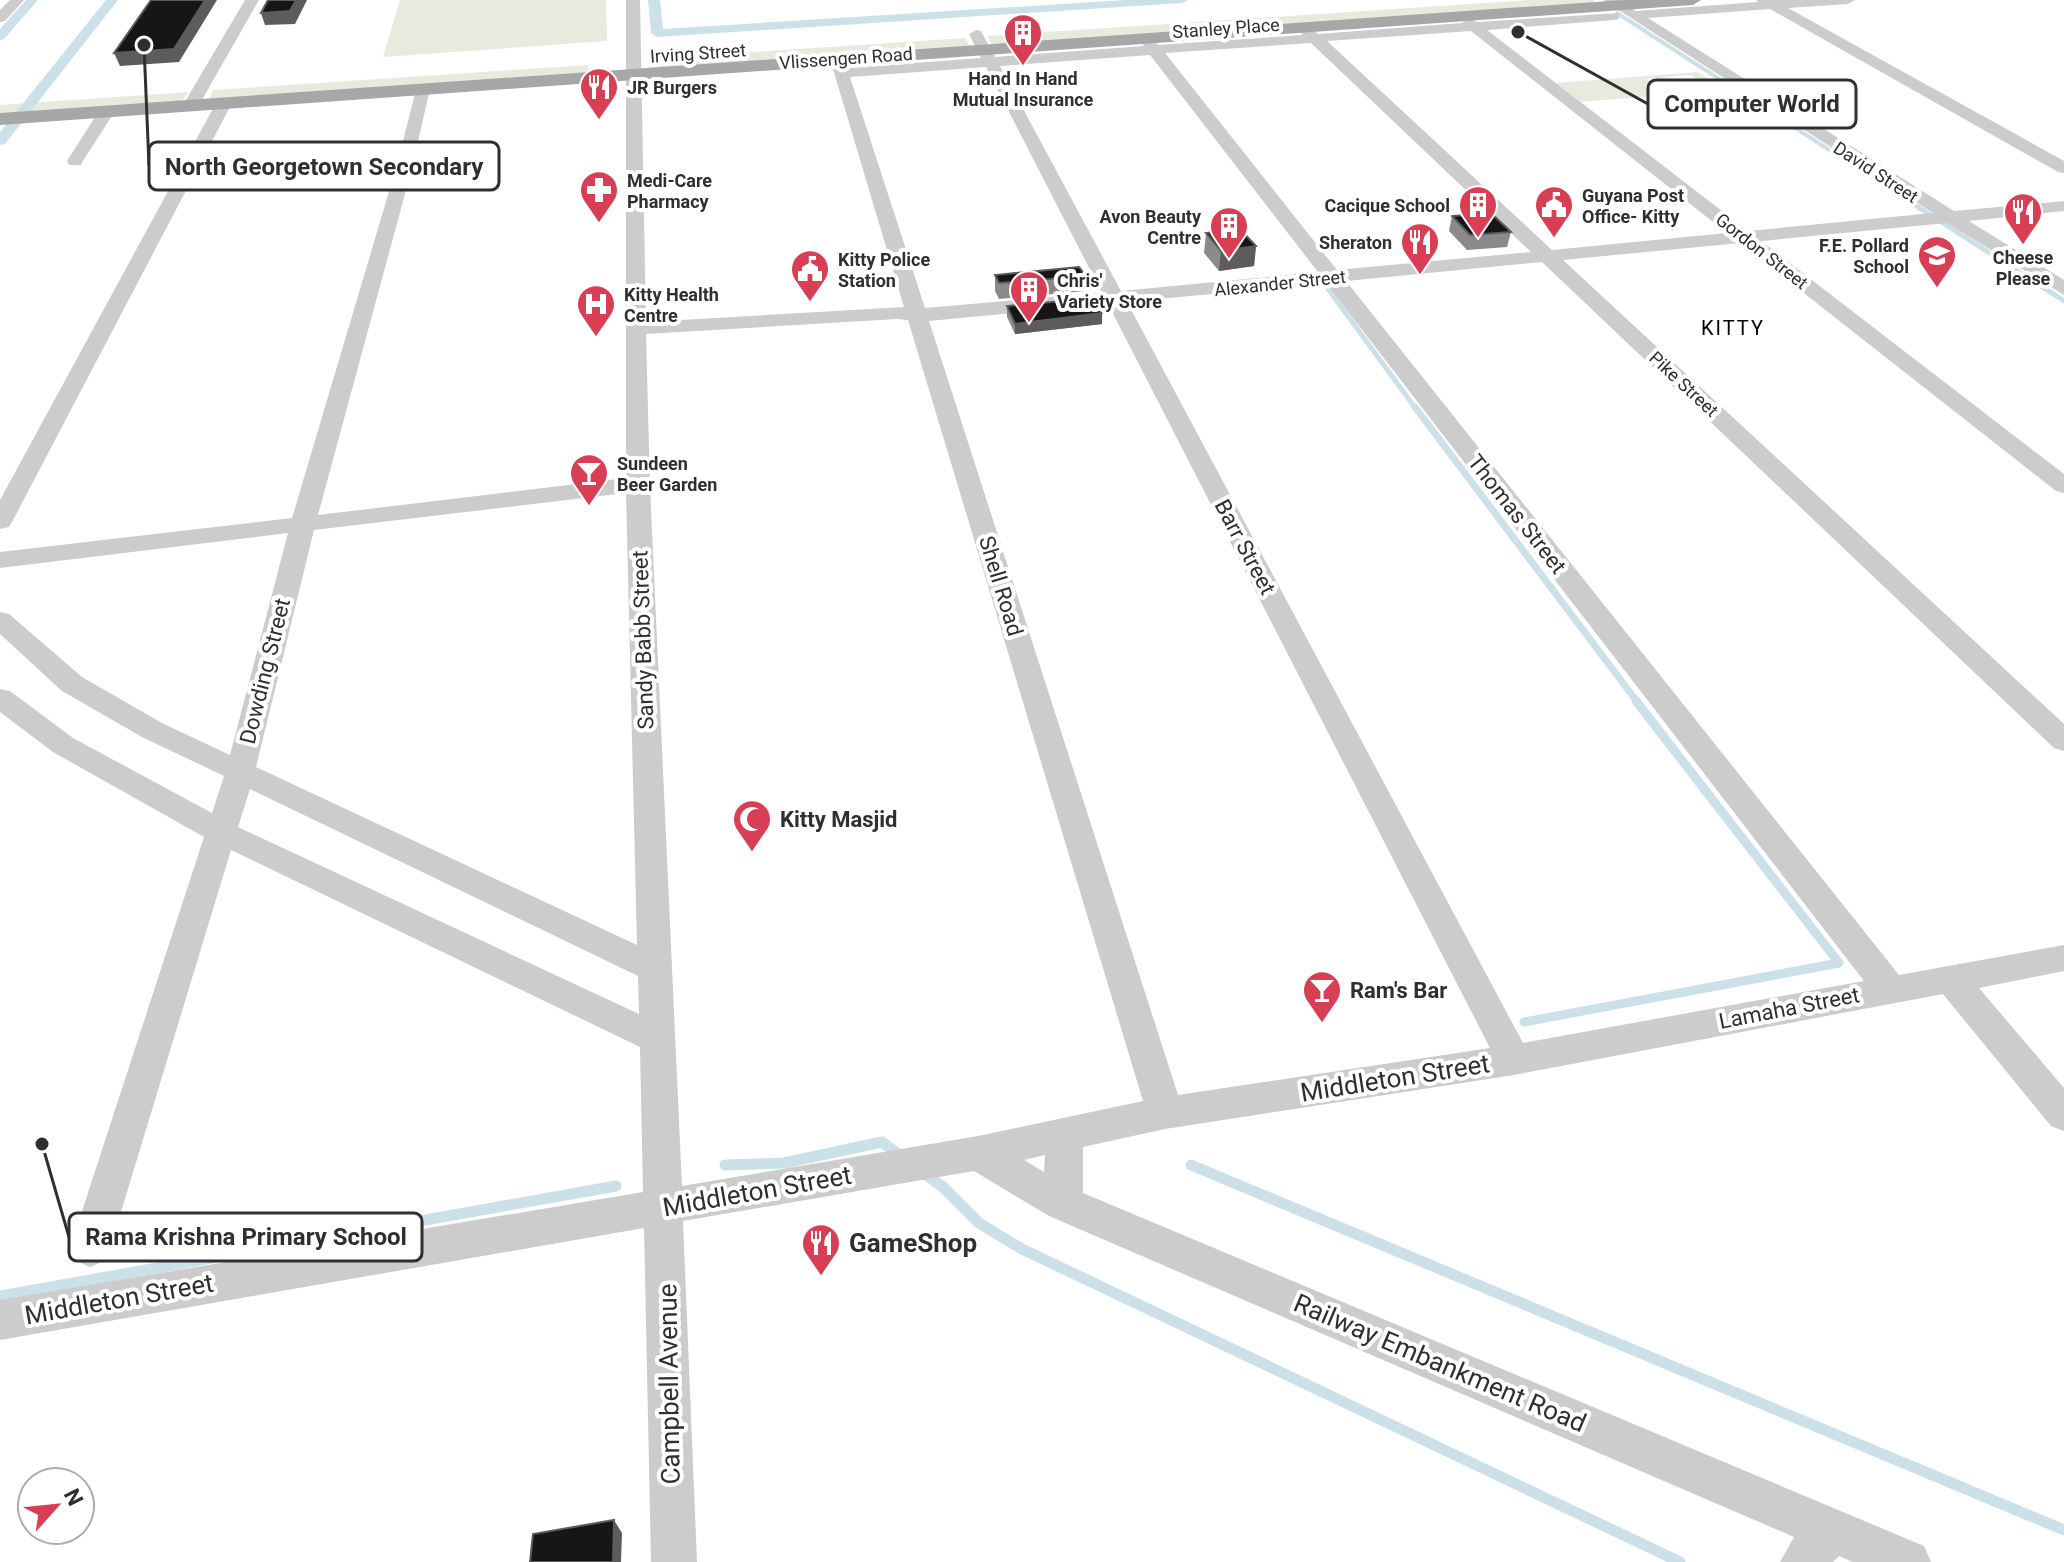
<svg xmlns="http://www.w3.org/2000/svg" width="2064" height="1562" viewBox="0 0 2064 1562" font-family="Roboto,sans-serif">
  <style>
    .green { fill: #e6ebde; fill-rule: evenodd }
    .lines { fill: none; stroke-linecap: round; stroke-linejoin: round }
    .stream-far4 { stroke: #cbe0e9; stroke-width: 4 }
    .stream-far3 { stroke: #cbe0e9; stroke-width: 5 }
    .stream-far2 { stroke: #cbe0e9; stroke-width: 7 }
    .stream-far1 { stroke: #cbe0e9; stroke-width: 9 }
    .stream { stroke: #cbe0e9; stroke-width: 11 }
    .canal { fill: #cbe0e9; fill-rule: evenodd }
    .minor { fill: #ccc; fill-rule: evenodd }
    .major { fill: #a7a7a7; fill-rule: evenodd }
    .wall { fill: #8a8a8a }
    .shaded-wall { fill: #5c5c5c }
    .building { fill: #161616; stroke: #5c5c5c; stroke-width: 2 }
    .labels { text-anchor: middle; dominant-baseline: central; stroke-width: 8; stroke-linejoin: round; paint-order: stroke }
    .far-street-label { font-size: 18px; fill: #2f2f2f; stroke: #fff }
    .far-poi-label { font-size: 18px; font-weight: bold; fill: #2f2f2f; stroke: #fff; text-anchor: start }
    .far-neighbourhood-label { font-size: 20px; letter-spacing: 2px; fill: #000; stroke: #fff }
    .street-label { font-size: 22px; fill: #2f2f2f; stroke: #fff }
    .poi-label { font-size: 22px; font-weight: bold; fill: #2f2f2f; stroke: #fff; text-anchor: start }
    .near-street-label { font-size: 26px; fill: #2f2f2f; stroke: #fff }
    .near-poi-label { font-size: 26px; font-weight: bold; fill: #2f2f2f; stroke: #fff; text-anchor: start }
    .leader { fill: none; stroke: #2f2f2f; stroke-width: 3 }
    .callout-dot { fill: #2f2f2f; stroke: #fff; stroke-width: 3 }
    .callout { fill: #fff; stroke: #2f2f2f; stroke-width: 3 }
    .callout-label { font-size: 24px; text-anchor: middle; font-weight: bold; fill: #2f2f2f }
  </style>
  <rect width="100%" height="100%" fill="#fff"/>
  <g class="green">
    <path d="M400,0H606L607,41L383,57Z"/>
    <path d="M1528,0H1593L1598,4L992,45L987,36Z"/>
    <path d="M965,38L970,46L649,68L648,59Z"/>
    <path d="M588,65L589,73L208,100L213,90Z"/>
    <path d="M1698,72L1726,90L1581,102L1556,83ZM1691,75L1710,88L1664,92L1646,79Z"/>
    <path d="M188,92L181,103L0,115V105Z"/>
  </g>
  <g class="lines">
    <path class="stream-far4" d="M1617,13L1876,180"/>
    <g class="stream-far3">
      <path d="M1873,178L2064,301"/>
      <path d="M1326,286L1416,409"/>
    </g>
    <path class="stream-far2" d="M1415,407L1638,703"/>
    <path class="stream-far1" d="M1524,1022L1839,963L1636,701"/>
    <g class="stream">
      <path d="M725,1165L784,1163L882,1142L902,1157"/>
      <path d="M1191,1165L2064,1530"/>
      <path d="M922,1172L943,1187L979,1223L1022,1249L1680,1562"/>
      <path d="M0,1296L616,1186"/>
    </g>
    <g class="canal">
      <path d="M26,0H38L4,39L0,40V29Z"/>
      <path d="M106,0H118L5,144L0,145V132Z"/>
      <path d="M648,0H660L663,29L1126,0H1188L1182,3L657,37L651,33Z"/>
    </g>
    <g class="minor">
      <path d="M10,0H24L5,21L0,22V10Z"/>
      <path d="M245,0H259L199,105L197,108H185L183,105Z"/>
      <path d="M626,0H640L646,322L904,307L830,59L832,56H842L847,68L981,58L969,34L976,30L981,31L995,57L1144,46L1138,38L1145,34L1158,45L1303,35L1296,27L1303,23L1318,34L1462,23L1468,18L1477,22L1619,13V19L1614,20L1487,30L1748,231L1933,213L1603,0H1619L1636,11L1758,2L1756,0H1855L1848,4L1788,8L2064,161V173L2058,172L1770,9L1648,18L1954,211L2064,201V211L1969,221L2064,280V295L1947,223L1761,241L2064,474V493L2056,491L1740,243L1563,260L2064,724V751L2054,748L1542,262L1346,281L1899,975L2064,945V971L1979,988L2064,1088V1131L2051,1126L1943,994L1514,1075L1165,1129L1083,1147V1193L1924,1546L1931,1562H1853L1839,1556L1833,1562H1780L1794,1537L1049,1216L974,1171L683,1221L697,1562H651L644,1228L0,1340V1300L643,1192L640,1047L231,850L110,1248L104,1261L90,1267L76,1261L70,1248L204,837L53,752L0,712V689L10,691L73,738L212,813L224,776L142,737L62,691L0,634V612L9,614L82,677L162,723L230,755L288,533L0,568V552L292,518L396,168L417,86L422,84L430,89L412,168L318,515L626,478ZM1471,31L1727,233L1552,250L1327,41ZM1311,43L1531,252L1337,270L1165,53ZM1150,55L1318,272L1121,291L1000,66ZM986,67L1102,293L925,308L850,77ZM1326,283L1864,981L1523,1043L1127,302ZM1108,304L1490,1048L1178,1095L929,321ZM897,319L908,320L1143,1101L978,1136L682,1186L650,487L646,334ZM626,493L637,945L256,767L314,530ZM250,789L638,976L639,1014L238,827ZM1045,1155L1044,1172L1024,1160Z"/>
      <path d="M224,98L232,103L12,522L9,527L0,529V500L216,103Z"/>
      <path d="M107,106L115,111L83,161L81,165H69L67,161L99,111Z"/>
    </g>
    <path class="major" d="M1624,0H1701L1693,5L0,125V113Z"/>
  </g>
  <g class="wall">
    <path d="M1452,216L1511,232L1507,247L1467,250L1449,231Z"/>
    <path d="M1206,233L1256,246L1254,266L1219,271L1204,253Z"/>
    <path d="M995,275L1086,276L1085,291L999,299L995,291Z"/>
    <path d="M1007,306L1102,313V324L1015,334L1007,317Z"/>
  </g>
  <g class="shaded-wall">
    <path d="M205,0H217L179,62L120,66L114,53Z"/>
    <path d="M296,0H307L295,24L265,25L261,13Z"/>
    <path d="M1256,246L1254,266L1219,271L1221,251Z"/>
    <path d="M1102,313V324L1015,334V324Z"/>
    <path d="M614,1520L622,1533L621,1562H613Z"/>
  </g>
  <g class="building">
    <path d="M151,0H205L174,49L114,53Z"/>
    <path d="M268,0H296L290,11L261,13Z"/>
    <path d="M1491,213L1511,232L1470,235L1452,216Z"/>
    <path d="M1240,229L1256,246L1221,251L1206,233Z"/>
    <path d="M1079,267L1086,276L999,283L995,275Z"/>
    <path d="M1095,298L1102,313L1015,324L1007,306Z"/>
    <path d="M614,1520L613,1562H530L533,1534Z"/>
  </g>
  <defs>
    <symbol id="building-pin" viewBox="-11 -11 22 30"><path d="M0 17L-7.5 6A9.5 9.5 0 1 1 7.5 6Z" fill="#d83f55" stroke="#fff"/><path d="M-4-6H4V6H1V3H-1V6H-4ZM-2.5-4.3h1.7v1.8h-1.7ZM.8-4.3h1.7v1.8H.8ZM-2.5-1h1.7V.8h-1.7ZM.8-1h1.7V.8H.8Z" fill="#fff"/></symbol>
    <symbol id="restaurant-pin" viewBox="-11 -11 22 30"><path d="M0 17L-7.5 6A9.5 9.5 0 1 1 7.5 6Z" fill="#d83f55" stroke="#fff"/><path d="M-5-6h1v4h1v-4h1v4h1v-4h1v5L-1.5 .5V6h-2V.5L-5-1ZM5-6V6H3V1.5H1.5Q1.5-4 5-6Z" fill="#fff"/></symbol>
    <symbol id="pharmacy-pin" viewBox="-11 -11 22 30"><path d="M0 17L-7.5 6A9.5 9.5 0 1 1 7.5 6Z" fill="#d83f55" stroke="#fff"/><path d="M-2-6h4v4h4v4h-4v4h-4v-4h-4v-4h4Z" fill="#fff"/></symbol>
    <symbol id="civic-pin" viewBox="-11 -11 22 30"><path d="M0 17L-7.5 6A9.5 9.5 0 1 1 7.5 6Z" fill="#d83f55" stroke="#fff"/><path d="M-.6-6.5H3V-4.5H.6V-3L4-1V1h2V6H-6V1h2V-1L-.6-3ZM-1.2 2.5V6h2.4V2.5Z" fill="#fff"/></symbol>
    <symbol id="school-pin" viewBox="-11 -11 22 30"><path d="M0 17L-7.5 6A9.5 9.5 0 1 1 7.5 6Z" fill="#d83f55" stroke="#fff"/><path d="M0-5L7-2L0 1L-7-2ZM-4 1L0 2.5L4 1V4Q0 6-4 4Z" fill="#fff"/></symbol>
    <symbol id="hospital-pin" viewBox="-11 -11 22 30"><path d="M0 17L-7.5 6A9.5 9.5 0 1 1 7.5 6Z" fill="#d83f55" stroke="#fff"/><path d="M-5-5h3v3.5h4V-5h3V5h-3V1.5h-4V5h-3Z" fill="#fff"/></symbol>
    <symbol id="bar-pin" viewBox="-11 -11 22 30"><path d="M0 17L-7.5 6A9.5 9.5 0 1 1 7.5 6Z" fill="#d83f55" stroke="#fff"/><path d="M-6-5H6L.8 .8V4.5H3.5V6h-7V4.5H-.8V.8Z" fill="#fff"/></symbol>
    <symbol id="mosque-pin" viewBox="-11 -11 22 30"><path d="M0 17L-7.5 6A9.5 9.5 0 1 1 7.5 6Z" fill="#d83f55" stroke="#fff"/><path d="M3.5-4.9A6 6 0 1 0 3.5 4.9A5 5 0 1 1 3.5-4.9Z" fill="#fff"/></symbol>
  </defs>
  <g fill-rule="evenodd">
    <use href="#building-pin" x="1001" y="11" width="44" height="60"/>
    <use href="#restaurant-pin" x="577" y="65" width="44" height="60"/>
    <use href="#pharmacy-pin" x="577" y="168" width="44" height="60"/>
    <use href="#building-pin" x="1456" y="183" width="44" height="60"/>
    <use href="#civic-pin" x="1532" y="183" width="44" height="60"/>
    <use href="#restaurant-pin" x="2001" y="190" width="44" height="60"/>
    <use href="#building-pin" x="1207" y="204" width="44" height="60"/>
    <use href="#restaurant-pin" x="1398" y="220" width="44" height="60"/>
    <use href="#school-pin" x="1915" y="233" width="44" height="60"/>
    <use href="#civic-pin" x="788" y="247" width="44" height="60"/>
    <use href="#building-pin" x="1007" y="268" width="44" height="60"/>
    <use href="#hospital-pin" x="574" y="282" width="44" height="60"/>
    <use href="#bar-pin" x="567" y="451" width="44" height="60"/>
    <use href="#mosque-pin" x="730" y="797" width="44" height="60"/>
    <use href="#bar-pin" x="1300" y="968" width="44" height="60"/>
    <use href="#restaurant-pin" x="799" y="1221" width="44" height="60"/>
  </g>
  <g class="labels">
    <g class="far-street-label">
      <text transform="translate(1226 28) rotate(-4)">Stanley Place</text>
      <text transform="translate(698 53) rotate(-4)">Irving Street</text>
      <text transform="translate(846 58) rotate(-4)">Vlissengen Road</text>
      <text transform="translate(1876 172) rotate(33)">David Street</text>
      <text transform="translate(1762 251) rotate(38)">Gordon Street</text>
      <text transform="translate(1280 283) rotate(-6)">Alexander Street</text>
      <text transform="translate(1684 384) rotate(43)">Pike Street</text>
    </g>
    <g class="far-poi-label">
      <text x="1023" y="78" text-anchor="middle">Hand In Hand<tspan x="1023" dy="21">Mutual Insurance</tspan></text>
      <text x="627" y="87">JR Burgers</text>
      <text x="627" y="180">Medi-Care<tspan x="627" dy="21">Pharmacy</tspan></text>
      <text x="1582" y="195">Guyana Post<tspan x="1582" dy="21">Office- Kitty</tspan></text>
      <text x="1450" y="205" text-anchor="end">Cacique School</text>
      <text x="1201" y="216" text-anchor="end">Avon Beauty<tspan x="1201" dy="21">Centre</tspan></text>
      <text x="1392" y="242" text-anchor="end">Sheraton</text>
      <text x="1909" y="245" text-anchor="end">F.E. Pollard<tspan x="1909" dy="21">School</tspan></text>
      <text x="2023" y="257" text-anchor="middle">Cheese<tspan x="2023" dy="21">Please</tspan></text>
      <text x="838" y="259">Kitty Police<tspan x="838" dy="21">Station</tspan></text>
      <text x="1057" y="280">Chris'<tspan x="1057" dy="21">Variety Store</tspan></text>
      <text x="624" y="294">Kitty Health<tspan x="624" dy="21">Centre</tspan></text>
      <text x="617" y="463">Sundeen<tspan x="617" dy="21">Beer Garden</tspan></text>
    </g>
    <g class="far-neighbourhood-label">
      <text x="1733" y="328">KITTY</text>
    </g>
    <g class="street-label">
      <text transform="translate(1517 514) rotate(52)">Thomas Street</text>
      <text transform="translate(1245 547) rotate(62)">Barr Street</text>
      <text transform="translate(1001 586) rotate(73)">Shell Road</text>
      <text transform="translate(643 640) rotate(-92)">Sandy Babb Street</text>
      <text transform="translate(265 671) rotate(-76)">Dowding Street</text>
      <text transform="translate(1789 1008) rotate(-11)">Lamaha Street</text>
    </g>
    <g class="poi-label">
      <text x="780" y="819">Kitty Masjid</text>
      <text x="1350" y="990">Ram's Bar</text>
    </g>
    <g class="near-street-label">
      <text transform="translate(1395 1078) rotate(-9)">Middleton Street</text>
      <text transform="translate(757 1191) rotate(-10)">Middleton Street</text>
      <text transform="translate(119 1299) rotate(-10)">Middleton Street</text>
      <text transform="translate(1440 1363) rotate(23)">Railway Embankment Road</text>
      <text transform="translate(669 1384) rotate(-91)">Campbell Avenue</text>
    </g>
    <g class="near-poi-label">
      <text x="849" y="1243">GameShop</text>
    </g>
  </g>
  <path class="leader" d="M1518 32L1648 104M144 45L149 166M42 1144L69 1237"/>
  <g class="callout-dot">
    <circle cx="1518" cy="32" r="8"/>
    <circle cx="144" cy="45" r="8"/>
    <circle cx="42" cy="1144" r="8"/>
  </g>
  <g class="callout">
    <rect x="1648" y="80" width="208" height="48" rx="8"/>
    <rect x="149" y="142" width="350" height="48" rx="8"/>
    <rect x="69" y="1213" width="353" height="48" rx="8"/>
  </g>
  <g class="callout-label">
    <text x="1752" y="112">Computer World</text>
    <text x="324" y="175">North Georgetown Secondary</text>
    <text x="246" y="1245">Rama Krishna Primary School</text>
  </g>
  <g transform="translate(56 1506) rotate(63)"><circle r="38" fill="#ffffff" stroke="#acacac" stroke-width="2"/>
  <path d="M0-6L14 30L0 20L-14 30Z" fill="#d83f55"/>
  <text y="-12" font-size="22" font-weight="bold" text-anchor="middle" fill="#2f2f2f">N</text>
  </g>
</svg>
